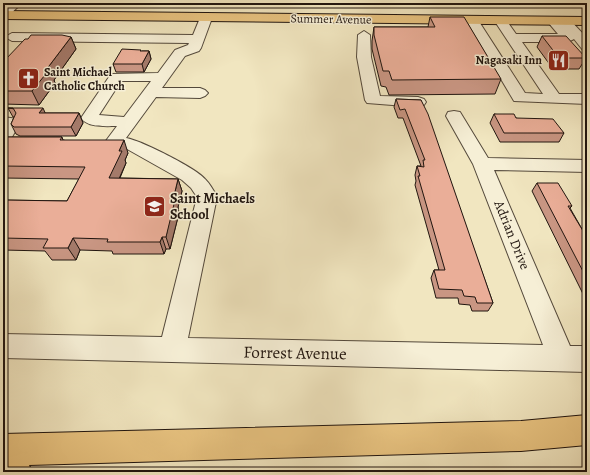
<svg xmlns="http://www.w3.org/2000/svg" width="590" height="475" viewBox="0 0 590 475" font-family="Alegreya,serif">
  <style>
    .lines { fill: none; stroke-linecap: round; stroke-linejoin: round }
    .minor-casing { stroke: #54493b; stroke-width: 2 }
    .major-casing { stroke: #20150f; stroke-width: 2 }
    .highway-casing { stroke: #20150f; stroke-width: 2 }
    .path { stroke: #20150f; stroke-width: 1.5; stroke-dasharray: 2 1; stroke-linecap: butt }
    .minor { fill: #f6efd6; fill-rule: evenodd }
    .major { fill: #e8c380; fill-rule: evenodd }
    .highway { fill: #e8c380; fill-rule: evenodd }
    .wall { fill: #c99683; stroke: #20150f }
    .shaded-wall { fill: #a47a6a; stroke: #20150f }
    .building { fill: #eaae98; stroke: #20150f }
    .labels { text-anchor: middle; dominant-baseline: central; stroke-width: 3; stroke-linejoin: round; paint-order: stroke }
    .far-street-label { font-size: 12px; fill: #20150f; stroke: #f6efd6 }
    .far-poi-label { font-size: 12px; font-weight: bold; fill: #20150f; stroke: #f6efd6; text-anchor: end }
    .poi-label { font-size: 14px; font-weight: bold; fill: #20150f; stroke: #f6efd6; text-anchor: start }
    .street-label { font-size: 14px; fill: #20150f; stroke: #f6efd6 }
    .near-street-label { font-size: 17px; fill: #20150f; stroke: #f6efd6 }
  </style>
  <rect width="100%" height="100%" fill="#f1e6c0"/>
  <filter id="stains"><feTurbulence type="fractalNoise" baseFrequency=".005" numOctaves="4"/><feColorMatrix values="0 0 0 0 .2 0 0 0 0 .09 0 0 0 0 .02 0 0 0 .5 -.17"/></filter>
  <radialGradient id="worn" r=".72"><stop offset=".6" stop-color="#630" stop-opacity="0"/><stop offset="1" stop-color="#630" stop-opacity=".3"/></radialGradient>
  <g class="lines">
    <defs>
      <g id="minor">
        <path d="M9,3H22L7,17L3,18V8Z"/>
        <path d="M206,14L212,18L201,48L199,51L185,56L162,88H200L205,90L208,93L205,96L200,98L156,97L126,138C140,140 196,168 205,179C210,184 214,191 217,197L188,338L543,345L473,164L446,116L448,112L454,111L460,112L488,158L587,160V172L494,170L570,346H587V372L3,358V334L162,337L197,197L191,188L182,180L127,149L108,146L105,142L117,126C106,126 88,128 81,118L111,74L158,73L175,50L188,45L189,43L12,41L5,37L12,33L193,35L200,18ZM121,81H151L124,117L99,115Z"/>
        <path d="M472,16L478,20L525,93L543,94L494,20L496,17H504L516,34H558L547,21L553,17L559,20L564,17L568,18L587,38V50L582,49L574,39L568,42H522L559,94H587V104L514,101L466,20Z"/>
        <path d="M364,31L370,35L371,57L380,96L418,97L424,99L426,102L424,105L418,107L367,103L365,100L357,57L358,35Z"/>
        <path d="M3,117L18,119L20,123L12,137H3Z"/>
      </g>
      <path id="major" d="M3,11L587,17V25L3,19Z"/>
      <path id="highway" d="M587,415V445L521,451L29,465L32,472H3V434L521,421Z"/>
    </defs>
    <use href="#minor" class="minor-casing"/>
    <use href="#major" class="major-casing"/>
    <use href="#highway" class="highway-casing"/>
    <path class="path" d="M585,3L587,5"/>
    <use href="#minor" class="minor"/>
    <use href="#major" class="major"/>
    <use href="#highway" class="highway"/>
  </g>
  <g class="wall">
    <path d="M430,17L501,79L495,94L389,95L386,87L381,86L372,49V41L374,27H428Z"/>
    <path d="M542,36L586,58L579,69H553L537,47Z"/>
    <path d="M71,37L76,49L54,80L55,83L39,105L3,104V60H5Z"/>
    <path d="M142,51H149L151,59L144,72H116L113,64Z"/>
    <path d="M396,99L421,100L493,303L488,311H472L470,305L459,304L458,298H436L431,278L434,270H439L415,185L416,181L415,175L417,166H421L403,118H398L394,107Z"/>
    <path d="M8,108L45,113H79L83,123L76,136H20L16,134L11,124L14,117H13Z"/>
    <path d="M494,114L516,118L564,133L559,142H500L490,123Z"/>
    <path d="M3,135L8,137H62L63,140L128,153L125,160L126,163L120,178L178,179L182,191L178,207L179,213L170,249H166L164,254H113L112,251L80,250L76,260H52L45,251L3,250V200L67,201L79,179L3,178Z"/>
    <path d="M537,183L572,206L570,208L586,236H587V302L532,191Z"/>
  </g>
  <g class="shaded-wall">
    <path d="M71,37L76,49L54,80L55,83L39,105L32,91L46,70Z"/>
    <path d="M149,51L151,59L144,72L142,64Z"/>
    <path d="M43,108L47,117L39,113Z"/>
    <path d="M79,113L83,123L76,136L71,127Z"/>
    <path d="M124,140L128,153L125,160L126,163L114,190L109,178L119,151Z"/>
    <path d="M178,179L182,191L178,207L179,213L170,249L166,237L173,200Z"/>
    <path d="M162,237L166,249L164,254L160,242Z"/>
    <path d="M73,238L80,250L76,260L68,248Z"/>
  </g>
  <g class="building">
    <path d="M430,17H464L501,79L392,80L389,71H383L374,35V27H435Z"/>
    <path d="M31,35H62L71,37L46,70H49L32,91H3V60H5L25,39H28Z"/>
    <path d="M542,36H566L586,58H559Z"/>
    <path d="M122,49L141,50L140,51H149L142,64H113Z"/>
    <path d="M396,99L421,100L428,114L493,303H477L475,297L464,296L462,290L439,289L434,270H445L418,176H420L417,166L424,167L423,160H425L405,109L400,110Z"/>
    <path d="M8,108H43L39,113H79L71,127H14L11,124L16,113L13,108Z"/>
    <path d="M494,114H514L516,118L553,119L564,133H504Z"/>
    <path d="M3,135L8,137H62L60,140H124L119,151H122L109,178L178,179L173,200H175L166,237H162L160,242H107L108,239L73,238L68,248H43L48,239L3,238V200L67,201L85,167L3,166Z"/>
    <path d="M537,183H558L572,206H568L586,236H587V279Z"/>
  </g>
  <defs>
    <symbol id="restaurant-square" viewBox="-11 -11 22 22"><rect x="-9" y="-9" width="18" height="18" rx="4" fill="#8f2418" stroke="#f6efd6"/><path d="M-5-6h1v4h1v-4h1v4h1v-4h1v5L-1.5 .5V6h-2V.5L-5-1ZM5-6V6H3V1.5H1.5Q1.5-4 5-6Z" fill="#fff"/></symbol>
    <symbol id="church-square" viewBox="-11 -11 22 22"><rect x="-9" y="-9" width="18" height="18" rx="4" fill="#8f2418" stroke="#f6efd6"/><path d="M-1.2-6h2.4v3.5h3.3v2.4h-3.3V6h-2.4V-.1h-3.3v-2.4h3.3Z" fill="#fff"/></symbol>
    <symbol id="school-square" viewBox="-11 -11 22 22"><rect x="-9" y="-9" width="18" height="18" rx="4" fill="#8f2418" stroke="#f6efd6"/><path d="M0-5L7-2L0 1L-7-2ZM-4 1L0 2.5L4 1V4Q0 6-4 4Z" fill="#fff"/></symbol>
  </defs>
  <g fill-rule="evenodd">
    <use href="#restaurant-square" x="546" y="48" width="25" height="25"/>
    <use href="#church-square" x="16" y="66" width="25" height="25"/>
    <use href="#school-square" x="142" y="194" width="25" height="25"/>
  </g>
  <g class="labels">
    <g class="far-street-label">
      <text transform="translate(331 19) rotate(1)">Summer Avenue</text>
    </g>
    <g class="far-poi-label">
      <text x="542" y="60">Nagasaki Inn</text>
      <text x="44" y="72" text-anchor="start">Saint Michael<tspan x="44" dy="14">Catholic Church</tspan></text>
    </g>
    <g class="poi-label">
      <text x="170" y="198">Saint Michaels<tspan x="170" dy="16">School</tspan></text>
    </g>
    <g class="street-label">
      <text transform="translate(512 235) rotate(68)">Adrian Drive</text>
    </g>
    <g class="near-street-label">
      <text transform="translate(295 353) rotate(1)">Forrest Avenue</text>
    </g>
  </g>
  <rect width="590" height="475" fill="none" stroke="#f1e6c0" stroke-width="16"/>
  <rect x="4" y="4" width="582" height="467" fill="none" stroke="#20150f" stroke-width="2"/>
  <rect x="8" y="8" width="574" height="459" fill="none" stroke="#20150f"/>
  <rect width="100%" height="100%" filter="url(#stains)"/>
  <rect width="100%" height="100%" fill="url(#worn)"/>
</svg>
